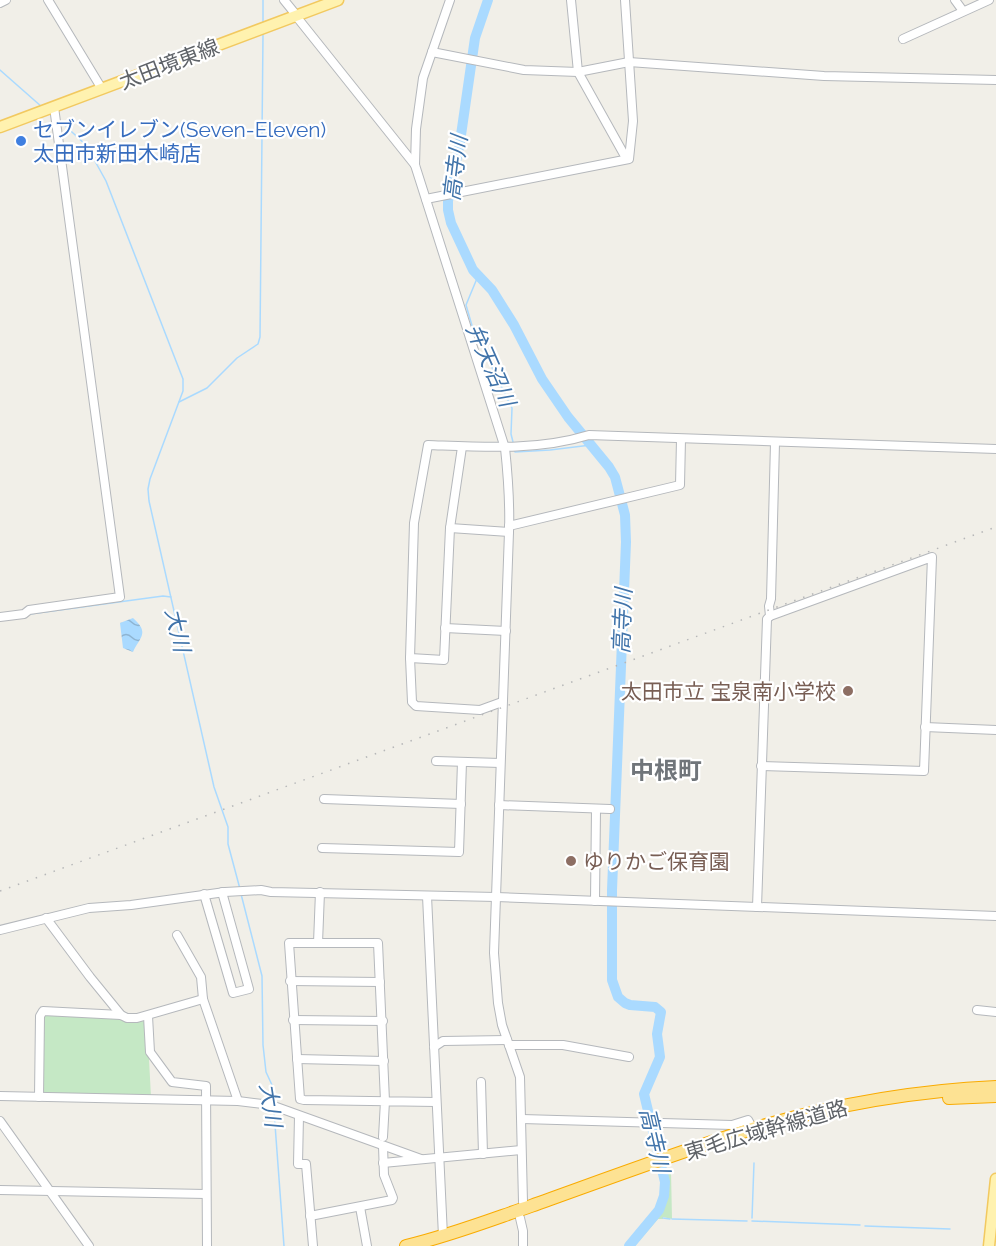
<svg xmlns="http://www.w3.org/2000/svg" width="996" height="1246" viewBox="0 0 996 1246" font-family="Raleway,'Noto Sans JP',sans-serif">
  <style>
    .green { fill: #c5e8c5 }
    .water { fill: url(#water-waves) }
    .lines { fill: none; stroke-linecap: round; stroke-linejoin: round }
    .stream { stroke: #aadaff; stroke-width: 1.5 }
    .river { stroke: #aadaff; stroke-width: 10 }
    .minor-casing { stroke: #b5b8bc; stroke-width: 10 }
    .major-casing { stroke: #f2c960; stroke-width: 13 }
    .highway-casing { stroke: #f9ab00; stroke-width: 14 }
    .minor { stroke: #fff; stroke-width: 8 }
    .major { stroke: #fff2af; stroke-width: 10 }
    .highway { stroke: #fde293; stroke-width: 12 }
    .rail { stroke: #b6b7b8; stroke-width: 1.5; stroke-dasharray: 1.5 8; stroke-linecap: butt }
    .shop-dot { fill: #3f7fe0; stroke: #fff; stroke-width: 2 }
    .education-dot { fill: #8d6e63; stroke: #fff; stroke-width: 2 }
    .labels { text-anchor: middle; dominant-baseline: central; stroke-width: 4.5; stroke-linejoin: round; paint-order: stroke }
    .street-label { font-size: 21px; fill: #5f6368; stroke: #fff }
    .shop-label { font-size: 21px; fill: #366cbe; stroke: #fff; text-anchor: start }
    .education-label { font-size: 21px; fill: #785e54; stroke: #fff; text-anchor: end }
    .water-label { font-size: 22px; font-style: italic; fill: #4174aa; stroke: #fff }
    .quarter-label { font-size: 24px; font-weight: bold; fill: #70757a; stroke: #fff }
  </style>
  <defs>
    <pattern id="water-waves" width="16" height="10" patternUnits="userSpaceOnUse" patternTransform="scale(1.5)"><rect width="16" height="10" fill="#aadaff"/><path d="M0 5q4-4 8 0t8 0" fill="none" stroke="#8eb4d2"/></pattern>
  </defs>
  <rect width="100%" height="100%" fill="#f1efe8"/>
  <g class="green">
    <path d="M46,1013L119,1019L128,1022L147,1021L151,1097L40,1095L43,1016Z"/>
    <path d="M671,1171L672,1219L663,1217V1219H658L635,1246H633C651,1224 673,1205 666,1174Z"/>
  </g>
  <path class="water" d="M133,618C150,633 140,637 133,652L123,648L120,623Z"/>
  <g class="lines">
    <g class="stream">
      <path d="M263,23V0"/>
      <path d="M0,70L42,107"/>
      <path d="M60,121L86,145L106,181L183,379V391L150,479L148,489L149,501L214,787L228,827V844L240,889"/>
      <path d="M478,276L466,305L473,329L512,408L511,434L513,442"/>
      <path d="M179,402L207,388L237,358L258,344L260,337L263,35"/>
      <path d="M514,450L515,452L550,450L591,445"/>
      <path d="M30,614L163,596L171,597"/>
      <path d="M241,894L262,976L263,1045L266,1072L272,1085L273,1103"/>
      <path d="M274,1111L284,1246"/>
      <path d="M663,1218L670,1219"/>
      <path d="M752,1218L754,1163"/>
      <path d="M672,1219L747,1221"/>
      <path d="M752,1221L860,1225"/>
      <path d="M865,1226L950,1229"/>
    </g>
    <path class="river" d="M488,0L475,38L460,142L448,201V210L451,223L473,270L492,290L514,325L542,379L568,417L609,467L615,477L625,515L626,542L612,890V980L618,997L625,1003L630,1005L655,1007L661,1012L657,1034L660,1057L644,1094L665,1182L664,1196L659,1210L629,1246"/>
    <defs>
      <g id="minor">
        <path d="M48,0L102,89"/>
        <path d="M284,0L297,16"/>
        <path d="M450,0L423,78L416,129L415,165L505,448C508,476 510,504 509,532L494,953L498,1003L502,1025L520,1077L523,1202L525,1208"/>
        <path d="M571,0L578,72L626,158"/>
        <path d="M955,0L963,11"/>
        <path d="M0,3L6,0"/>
        <path d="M296,16L415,165"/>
        <path d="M903,39L989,0"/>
        <path d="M432,52L524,70L578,72L629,62L824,76L996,80"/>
        <path d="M426,199L629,159L633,121L625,0"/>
        <path d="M509,526L680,485L681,439"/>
        <path d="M450,528L509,532"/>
        <path d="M0,617L24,614L29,610L120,597L54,107"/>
        <path d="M445,628L506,631"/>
        <path d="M410,658L444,660L450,528L462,447"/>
        <path d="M502,702L480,710L416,706L412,702L410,658L414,523L428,445C482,447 537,451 589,435L996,449"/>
        <path d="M925,727L996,730"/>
        <path d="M436,761L500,763"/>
        <path d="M761,766L924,771L932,557L770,616"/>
        <path d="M324,799L461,804"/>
        <path d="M499,805L610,809"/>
        <path d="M322,848L459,852L462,762"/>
        <path d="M204,894L233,993L249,989L222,892"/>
        <path d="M427,896L443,1236"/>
        <path d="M595,901L596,809"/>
        <path d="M757,907L767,619L770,616L769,606L771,599L775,443"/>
        <path d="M46,918L90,977L121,1015"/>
        <path d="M0,930L89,908L131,905L225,892L261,890L271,892L496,897L996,916"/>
        <path d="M177,935L201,977L203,999L238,1101"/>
        <path d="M318,943L320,892"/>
        <path d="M290,981L380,982"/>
        <path d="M977,1010L996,1012"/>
        <path d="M148,1016L150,1052L172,1082L206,1086L207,1246"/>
        <path d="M293,1020L383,1021"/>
        <path d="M509,1045H563L629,1057"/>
        <path d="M434,1047L443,1041L507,1040"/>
        <path d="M297,1059L384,1061"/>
        <path d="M481,1082L483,1154"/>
        <path d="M0,1096L238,1101L271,1105L421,1159"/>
        <path d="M39,1097L40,1016L43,1011L121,1015L127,1018H137L203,999"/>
        <path d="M299,1116L298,1164H306L313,1246"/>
        <path d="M522,1119L732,1125L748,1120L753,1129"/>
        <path d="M0,1121L89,1246"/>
        <path d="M383,1137L385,1101L378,943H289L300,1099L304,1100L436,1102"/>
        <path d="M383,1163L521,1150"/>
        <path d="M0,1190L206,1194"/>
        <path d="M360,1207L367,1246"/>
        <path d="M310,1216L392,1200L393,1198L384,1175L383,1146"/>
        <path d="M520,1218L523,1231V1246"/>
      </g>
      <g id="major">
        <path d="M0,127L338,0"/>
        <path d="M989,1246L996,1179"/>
      </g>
      <g id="highway">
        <path d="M949,1098L996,1096"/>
        <path d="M406,1246C449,1236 490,1220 531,1206C598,1182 665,1157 733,1135C817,1108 908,1091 996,1087"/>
      </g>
    </defs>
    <use href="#minor" class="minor-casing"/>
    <use href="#major" class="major-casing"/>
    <use href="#highway" class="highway-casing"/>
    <use href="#minor" class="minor"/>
    <use href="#major" class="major"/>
    <use href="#highway" class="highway"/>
    <path class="rail" d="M0,891L996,527"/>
  </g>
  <circle class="shop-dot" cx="21" cy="141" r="6"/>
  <g class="education-dot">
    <circle cx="848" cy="691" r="6"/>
    <circle cx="571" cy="861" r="6"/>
  </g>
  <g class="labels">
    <g class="street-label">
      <text transform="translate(169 64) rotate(-21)">太田境東線</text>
      <text transform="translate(766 1130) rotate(-16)">東毛広域幹線道路</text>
    </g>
    <g class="shop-label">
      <text x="33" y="129">セブンイレブン(Seven-Eleven)<tspan x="33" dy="24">太田市新田木崎店</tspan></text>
    </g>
    <g class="education-label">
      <text x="836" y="691">太田市立 宝泉南小学校</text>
      <text x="583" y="861" text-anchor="start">ゆりかご保育園</text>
    </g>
    <g class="water-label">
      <text transform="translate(455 168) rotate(-83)">高寺川</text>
      <text transform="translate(491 365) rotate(66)">弁天沼川</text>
      <text transform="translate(622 621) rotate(-88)">高寺川</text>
      <text transform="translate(178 630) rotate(77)">大川</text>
      <text transform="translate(271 1105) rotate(81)">大川</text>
      <text transform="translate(655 1140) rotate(77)">高寺川</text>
    </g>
    <g class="quarter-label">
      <text x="666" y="770">中根町</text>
    </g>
  </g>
</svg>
